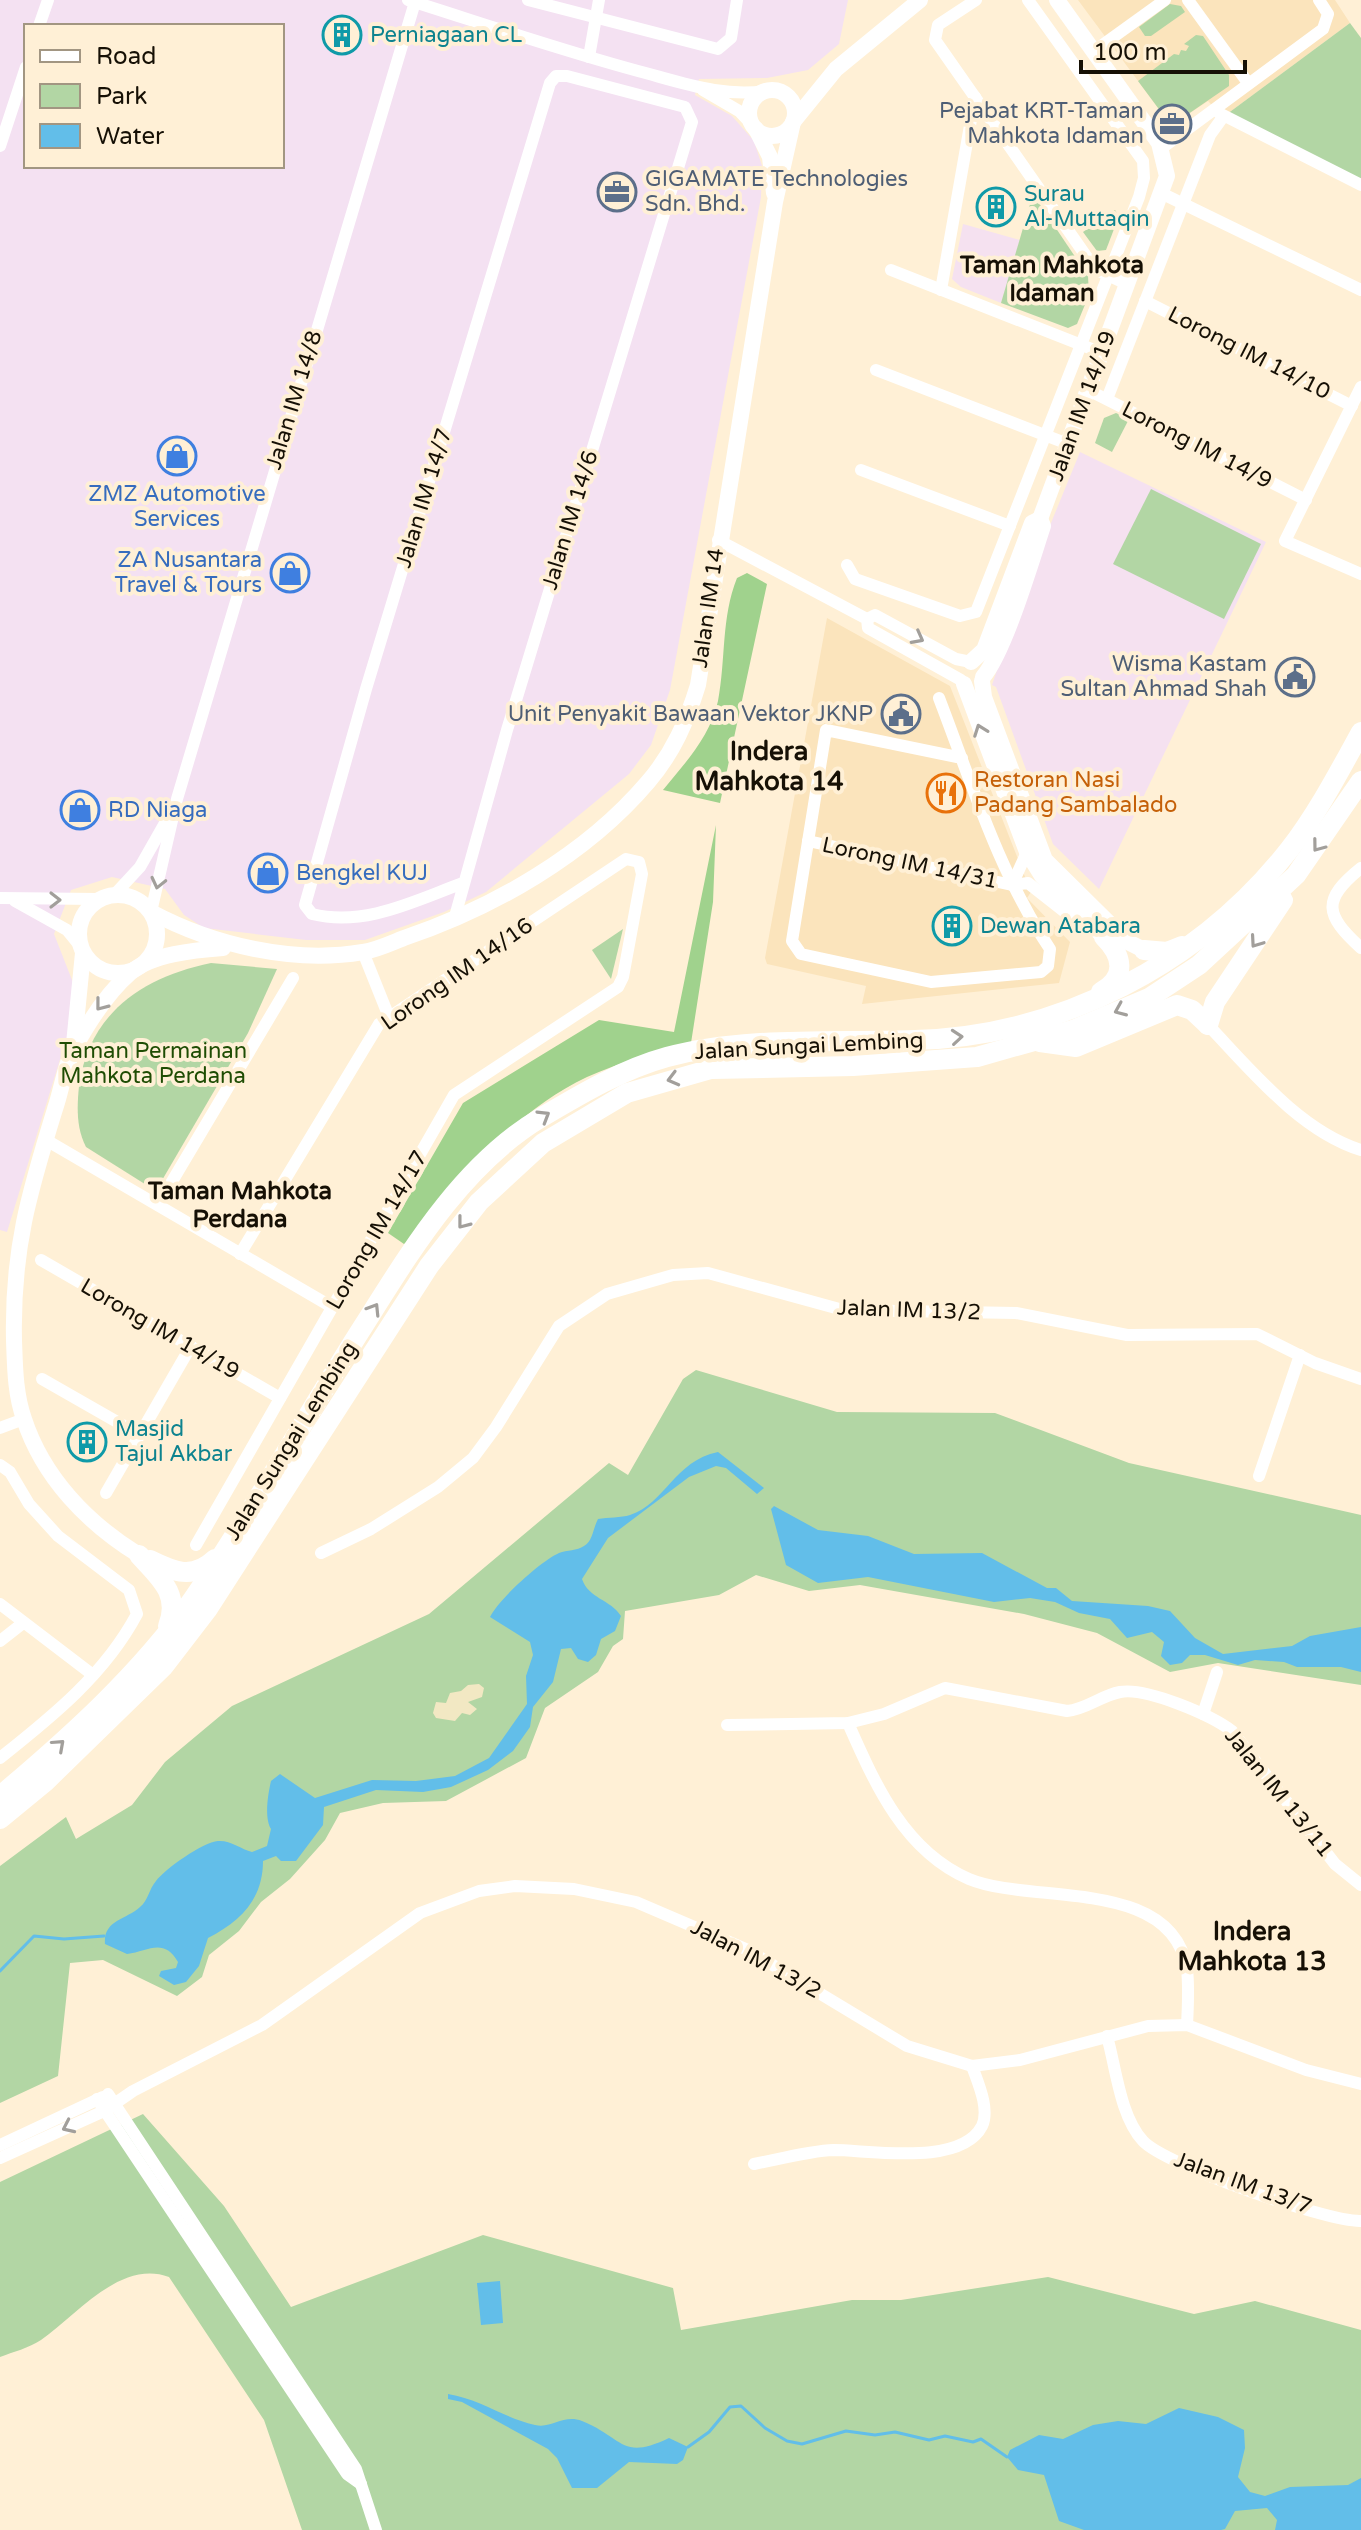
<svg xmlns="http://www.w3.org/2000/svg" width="1361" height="2530" viewBox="0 0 1361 2530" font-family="'Varela Round',sans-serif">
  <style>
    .built { fill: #fbe4bc }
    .industrial { fill: #f4e1f2; fill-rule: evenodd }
    .education { fill: #f5e1f0 }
    .green { fill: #b2d6a4 }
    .forest { fill: #a0d28d }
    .sand { fill: #f2e8c3 }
    .water { fill: #62bee9 }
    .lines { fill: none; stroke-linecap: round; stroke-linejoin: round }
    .stream { stroke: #62bee9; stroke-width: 3 }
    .minor { stroke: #fff; stroke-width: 12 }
    .tertiary { stroke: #fff; stroke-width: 16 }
    .primary { stroke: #fff; stroke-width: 20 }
    .oneway { stroke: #a29f9b }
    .labels { text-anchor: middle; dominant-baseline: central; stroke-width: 8; stroke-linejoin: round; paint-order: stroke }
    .culture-label { font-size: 22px; fill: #0d838f; stroke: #fff0d6; text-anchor: start }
    .service-label { font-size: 22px; fill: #4e5e75; stroke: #fff0d6; text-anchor: end }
    .street-label { font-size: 22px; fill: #161005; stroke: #fff0d6 }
    .shop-label { font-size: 22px; fill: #366cbe; stroke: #fff0d6; text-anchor: start }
    .food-label { font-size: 22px; fill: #c56008; stroke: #fff0d6; text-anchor: start }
    .park-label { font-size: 22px; fill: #1f4d04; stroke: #fff0d6 }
    .neighbourhood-label { font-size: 24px; font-weight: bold; fill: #161005; stroke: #fff0d6 }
    .quarter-label { font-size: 26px; font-weight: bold; fill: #161005; stroke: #fff0d6 }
  </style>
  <rect width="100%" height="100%" fill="#fff0d6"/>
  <g class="built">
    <path d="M1078,0H1335L1350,23L1223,117L1208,101L1178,121L1167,120Z"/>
    <path d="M827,618L950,686L1031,892L1027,898L1070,942L1059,983L862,1004L866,986L767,964L765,958Z"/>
  </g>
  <path class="industrial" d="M0,0H848L839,44L808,70L767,78L699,79L695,95L732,116L754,141L762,166L761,197L670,690L651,745L629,774L486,892L444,912L365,940H306L204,928L184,915L165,889L112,877L71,890L54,934L74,985V1014L7,1232L0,1230ZM26,26H282V166H26Z"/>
  <g class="education">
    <path d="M963,224L1020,240L1001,303L961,287L952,279Z"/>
    <path d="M1080,452L1266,542L1099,889L1053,844L996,687L992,685L1024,589Z"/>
  </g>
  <g class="green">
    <path d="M1170,4L1181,6L1185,12L1151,36H1145L1139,27Z"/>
    <path d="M1350,23L1361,38V185L1223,117Z"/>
    <path d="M1196,35L1203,36L1229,75V86L1178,121L1167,120L1138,81L1174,54L1179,55L1181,50L1186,51L1189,46L1184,44Z"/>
    <path d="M1033,194L1088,276L1089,295L1077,324L1068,328L1001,303Z"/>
    <path d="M1115,210L1119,216L1106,250L1097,251L1083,232Z"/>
    <path d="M1116,413L1129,419L1112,452L1095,443L1104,418Z"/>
    <path d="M1151,489L1261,544L1224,619L1113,564Z"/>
    <path d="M623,929L611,979L592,950Z"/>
    <path d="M211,963L277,969L248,1033L161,1182L148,1186L86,1147C76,1128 77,1106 79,1086C89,1013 143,977 211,963Z"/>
    <path d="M696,1370L837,1412L995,1413L1129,1463L1361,1515V1685L1218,1663L1170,1672L1097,1633L1024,1614L860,1585L809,1591L756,1575L719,1595L625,1611L623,1639L613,1646L598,1672L545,1708L526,1758L446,1801L383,1803L340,1813L325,1840L290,1879L261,1902L239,1931L209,1955L202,1977L177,1996L103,1960L70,1963L58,2076L0,2103V1866L66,1817L76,1839L132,1805L165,1762L232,1706L429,1614L609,1463L628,1475L683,1379Z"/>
    <path d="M143,2114L224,2206L291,2307L483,2235L673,2288L681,2330L852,2300H901L1048,2277L1194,2314L1255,2301L1361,2330V2530H302L264,2420L169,2277C120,2259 76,2316 41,2340C29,2348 13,2352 0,2357V2182Z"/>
  </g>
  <g class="forest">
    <path d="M747,573L767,584L720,803L663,790C685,763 710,737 718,701C726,659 721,618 737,578Z"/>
    <path d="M716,825L713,902L691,1043C657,1053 620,1062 587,1077C511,1113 462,1179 408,1241L404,1244L388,1233L463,1103L599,1020L674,1032Z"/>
  </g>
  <path class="sand" d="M468,1685L479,1684L484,1688L482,1697L468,1702L477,1709L470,1715L462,1713L455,1721L436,1718L433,1713L436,1702L446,1703L450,1693L461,1691Z"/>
  <g class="water">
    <path d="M718,1452L764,1488L757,1494L726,1468L716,1466L689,1477L608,1538L582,1579C589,1599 610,1599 621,1616L615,1631L601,1639L596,1655L588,1662L578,1659L571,1648L561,1649L553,1682L533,1707L530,1727L513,1751L488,1770L451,1787L423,1792L376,1790L324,1807L323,1825L296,1861H281L276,1856L263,1861C263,1899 241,1921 208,1938L199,1966L186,1982L174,1985L159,1976L161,1971L176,1968L178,1962C164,1937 148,1951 127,1954L105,1944C103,1920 126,1920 140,1907C148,1901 149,1889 156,1881C165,1869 203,1842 218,1841C230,1840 241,1849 252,1852L267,1846L271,1829C264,1818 268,1794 271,1781L280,1774L315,1798L372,1780L416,1781L455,1776L489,1758L527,1704L526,1676L533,1655L530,1642L490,1617C499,1599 541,1561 559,1553C567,1550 577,1551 584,1546C593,1541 593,1528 598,1519C608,1517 621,1518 630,1515C665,1504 674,1461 718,1452Z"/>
    <path d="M774,1506L818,1530L868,1536L914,1554L982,1553L1047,1588H1056L1072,1601L1148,1606L1170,1611L1195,1638L1223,1654L1292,1646L1310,1636L1361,1627V1672L1341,1667H1297L1284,1662L1255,1660L1238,1665L1205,1655H1190L1182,1663L1170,1665L1161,1656L1164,1642L1152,1632L1127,1638L1110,1619L1079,1613L1055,1602L1030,1598L994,1602L868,1577L818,1583L786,1565L771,1509Z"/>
    <path d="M500,2281L503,2323L481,2325L477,2283Z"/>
    <path d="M448,2394C480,2399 504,2418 535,2425C552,2429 563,2414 582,2421C624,2438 621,2461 669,2438L688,2447L683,2460L677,2464L629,2462L597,2488H572L557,2458L548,2449L462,2402L448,2399Z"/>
    <path d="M1179,2408L1218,2417L1244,2430L1245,2448L1238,2477L1250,2492L1265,2496L1290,2487L1348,2485L1361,2478V2530H1275L1277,2520L1267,2508L1235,2511L1225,2529L1221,2530H1084L1059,2521L1044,2475L1018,2470L1007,2457L1010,2450L1039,2435L1063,2439L1093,2425L1118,2421L1146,2424Z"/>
  </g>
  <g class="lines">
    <g class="stream">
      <path d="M0,1971L34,1936L64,1939L104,1936"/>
      <path d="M688,2447L709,2432L730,2407L741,2406L765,2428L787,2441L802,2444L846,2431L875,2435L895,2432L929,2440L945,2436L973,2442L981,2439L1007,2457"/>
    </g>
    <g class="minor">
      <path d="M408,0C484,24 560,50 638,71C680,82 726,99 770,90"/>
      <path d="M528,0L718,49L731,38L737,0"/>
      <path d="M976,0L938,25L935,40L1091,263L1097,270L1127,284"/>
      <path d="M1188,0L1248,83"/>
      <path d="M39,26L48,0"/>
      <path d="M1094,51L1165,0"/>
      <path d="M589,57L599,0"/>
      <path d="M703,90L739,111L756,129"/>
      <path d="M1219,113L1361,185"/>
      <path d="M0,146L26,67"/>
      <path d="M1162,148L1323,29L1328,14L1319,0"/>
      <path d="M1163,194L1361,290"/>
      <path d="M891,270L1102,353"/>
      <path d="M941,290L975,97"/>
      <path d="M1145,301L1352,406"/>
      <path d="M876,370L1068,444"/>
      <path d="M1361,387L1285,541L1361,574"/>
      <path d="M1088,390L1306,500"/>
      <path d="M1107,399L1210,135L1223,117"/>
      <path d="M861,470L1010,526"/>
      <path d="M718,540L867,619L868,628L961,680"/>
      <path d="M847,565L855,579L960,616L976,612L1139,197L1144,178L1143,161L1028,0"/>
      <path d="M867,619L875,615L956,659L971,662"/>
      <path d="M939,698C972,784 999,873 1050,949L1048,966L1041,972L931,982L801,954L792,941L826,730L962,758"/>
      <path d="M808,841L1012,885L1028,883L1084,927"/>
      <path d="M1361,868C1321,900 1325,915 1361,948"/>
      <path d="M1012,885L1027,852"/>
      <path d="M115,894L140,867L169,816"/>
      <path d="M0,898L98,899"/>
      <path d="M15,901L67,930L80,946"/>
      <path d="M151,912L177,799L415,2"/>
      <path d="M454,920L507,730L692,122L685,107L567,76H556L550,83L366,689L305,905L312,914C365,927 414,901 463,883"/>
      <path d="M363,952L389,1017"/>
      <path d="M1208,1025C1251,1070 1300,1131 1361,1150"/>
      <path d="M46,1140L332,1307"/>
      <path d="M158,1205L293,978"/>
      <path d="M41,1260L280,1398"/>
      <path d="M42,1379L140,1435"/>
      <path d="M0,1428L24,1419"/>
      <path d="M0,1465L10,1472L29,1504L58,1536L129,1590L137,1614C105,1674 53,1716 0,1758"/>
      <path d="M1259,1476L1300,1355"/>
      <path d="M106,1493L191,1346"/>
      <path d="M196,1545L454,1095L618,987L623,977L642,874L639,862L626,859L379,1024L240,1254"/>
      <path d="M321,1553L371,1529L438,1487L473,1458L496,1427L559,1326L607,1294L673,1275L708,1273L843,1310L1016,1313L1127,1335L1257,1334L1315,1363L1361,1379"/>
      <path d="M0,1604L93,1675"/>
      <path d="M0,1641L23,1623"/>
      <path d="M1203,1714L1217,1672"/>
      <path d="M848,1723C875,1784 904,1851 969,1879C1031,1905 1172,1876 1187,1969C1189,1987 1188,2007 1187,2025"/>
      <path d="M727,1725L848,1723L884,1714L945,1688L1067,1711C1087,1709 1100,1696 1120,1692C1146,1687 1211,1715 1232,1731L1335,1864L1361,1885"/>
      <path d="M1107,2036C1116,2068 1120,2116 1143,2141C1165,2165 1327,2222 1361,2221"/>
      <path d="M108,2094L356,2469L376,2530"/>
      <path d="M97,2099L347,2474L361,2484"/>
      <path d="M0,2145L103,2097"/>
      <path d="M0,2158L104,2111L133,2091L262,2025L420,1913L479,1891L515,1886L574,1889L636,1902L748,1950L907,2046L972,2066L1020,2060L1148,2026L1187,2025L1306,2070L1361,2084"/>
      <path d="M754,2164C780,2159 808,2151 834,2150C869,2150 961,2167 982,2126C990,2109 978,2083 972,2066"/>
    </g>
    <g class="tertiary">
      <circle cx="772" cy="113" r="23"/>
      <path d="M756,129L770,157L774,193"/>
      <path d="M1040,519L1167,176L1159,143L1057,0"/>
      <path d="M971,662L984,650L1032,523L1040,519"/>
      <path d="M983,677C1005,651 1031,562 1043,526L1040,519"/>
      <path d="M982,681L984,697L1045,860L1128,942L1144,950"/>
      <path d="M964,684L1027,852L1042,876L1104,937"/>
      <circle cx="118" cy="934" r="39"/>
      <path d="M151,912C213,945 293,964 363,952C377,950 391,943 404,938C493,908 586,855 648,782C673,753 687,721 698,685L775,202L793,122L836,69L920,0"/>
      <path d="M74,1044L83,953"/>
      <path d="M139,1555C87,1523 43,1477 24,1419C15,1393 15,1367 14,1340C12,1250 29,1193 55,1109C62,1089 65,1063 76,1045C90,1020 107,993 130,973C151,954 196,950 223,948"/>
    </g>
    <g class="primary">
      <path d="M1144,950L1167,952L1182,946"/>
      <path d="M1101,992C1127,977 1123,956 1104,937"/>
      <path d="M1208,1025L1215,1002L1283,900"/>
      <path d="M1040,1042L1076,1047L1177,1005L1192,1010L1208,1025"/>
      <path d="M139,1555C159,1577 181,1594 168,1626"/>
      <path d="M150,1560C174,1572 193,1580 215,1559"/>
      <path d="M0,1796C70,1737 140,1674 193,1599C253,1512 307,1414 364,1325C412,1249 463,1164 542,1117C581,1094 623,1069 667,1057C746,1036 833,1043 915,1040C1060,1036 1199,964 1289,850C1317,814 1339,772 1361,732"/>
      <path d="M0,1819L45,1782L164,1666L207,1610L429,1266L479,1202L543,1143L627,1093L711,1069L853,1066L977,1057L1073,1030L1149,998L1199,965L1296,875L1361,781"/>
    </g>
  </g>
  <defs><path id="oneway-chevron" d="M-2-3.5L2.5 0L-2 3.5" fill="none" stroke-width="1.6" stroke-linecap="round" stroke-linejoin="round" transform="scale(2)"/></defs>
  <g class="oneway">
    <use href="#oneway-chevron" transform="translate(918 638) rotate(28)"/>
    <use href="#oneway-chevron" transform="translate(980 730) rotate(-110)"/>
    <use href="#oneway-chevron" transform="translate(1318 846) rotate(127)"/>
    <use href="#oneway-chevron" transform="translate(158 883) rotate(103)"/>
    <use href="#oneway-chevron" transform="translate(55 900)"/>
    <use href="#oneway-chevron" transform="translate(1256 942) rotate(125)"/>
    <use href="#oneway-chevron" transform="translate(101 1005) rotate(128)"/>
    <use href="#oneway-chevron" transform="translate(1120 1010) rotate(157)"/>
    <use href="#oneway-chevron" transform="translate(957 1037) rotate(-5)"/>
    <use href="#oneway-chevron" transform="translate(673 1079) rotate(165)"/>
    <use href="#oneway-chevron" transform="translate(544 1116) rotate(-31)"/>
    <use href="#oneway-chevron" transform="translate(463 1223) rotate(128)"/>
    <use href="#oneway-chevron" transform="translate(374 1309) rotate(-58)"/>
    <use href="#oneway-chevron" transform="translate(59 1745) rotate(-42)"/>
    <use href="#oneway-chevron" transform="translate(68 2127) rotate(155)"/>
  </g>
  <defs>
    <symbol id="building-ring" viewBox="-11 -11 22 22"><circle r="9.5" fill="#fff0d6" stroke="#0f9aa8" stroke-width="1.5"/><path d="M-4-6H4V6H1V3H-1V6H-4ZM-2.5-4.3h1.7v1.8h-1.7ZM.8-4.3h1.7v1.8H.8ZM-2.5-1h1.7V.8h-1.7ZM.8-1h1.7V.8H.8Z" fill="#0f9aa8"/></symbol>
    <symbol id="office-ring" viewBox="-11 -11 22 22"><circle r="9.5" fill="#fff0d6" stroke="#5c6f8a" stroke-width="1.5"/><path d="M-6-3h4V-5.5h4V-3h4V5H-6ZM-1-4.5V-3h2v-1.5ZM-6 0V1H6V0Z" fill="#5c6f8a"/></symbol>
    <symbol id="shop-ring" viewBox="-11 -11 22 22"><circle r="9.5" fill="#fff0d6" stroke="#3f7fe0" stroke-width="1.5"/><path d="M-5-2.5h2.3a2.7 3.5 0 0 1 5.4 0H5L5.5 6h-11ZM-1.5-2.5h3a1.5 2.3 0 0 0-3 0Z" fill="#3f7fe0"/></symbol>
    <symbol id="civic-ring" viewBox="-11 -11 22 22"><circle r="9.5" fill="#fff0d6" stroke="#5c6f8a" stroke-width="1.5"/><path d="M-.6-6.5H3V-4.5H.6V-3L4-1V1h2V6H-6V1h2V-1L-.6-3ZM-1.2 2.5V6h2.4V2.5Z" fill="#5c6f8a"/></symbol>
    <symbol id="restaurant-ring" viewBox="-11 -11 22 22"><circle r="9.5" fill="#fff0d6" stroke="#e8710a" stroke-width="1.5"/><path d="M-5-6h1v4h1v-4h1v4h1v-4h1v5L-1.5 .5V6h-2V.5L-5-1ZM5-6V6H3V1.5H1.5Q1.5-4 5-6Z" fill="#e8710a"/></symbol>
  </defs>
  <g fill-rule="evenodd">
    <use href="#building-ring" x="320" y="13" width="44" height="44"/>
    <use href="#office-ring" x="1150" y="102" width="44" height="44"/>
    <use href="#office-ring" x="595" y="170" width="44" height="44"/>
    <use href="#building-ring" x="974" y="185" width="44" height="44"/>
    <use href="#shop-ring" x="155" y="434" width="44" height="44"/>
    <use href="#shop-ring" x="268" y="551" width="44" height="44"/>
    <use href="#civic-ring" x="1273" y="655" width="44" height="44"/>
    <use href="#civic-ring" x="879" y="692" width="44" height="44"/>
    <use href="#restaurant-ring" x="924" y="771" width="44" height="44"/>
    <use href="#shop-ring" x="58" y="788" width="44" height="44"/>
    <use href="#shop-ring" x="246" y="851" width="44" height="44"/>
    <use href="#building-ring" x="930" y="904" width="44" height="44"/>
    <use href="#building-ring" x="65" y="1420" width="44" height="44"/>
  </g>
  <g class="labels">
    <g class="culture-label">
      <text x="370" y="35">Perniagaan CL</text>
      <text x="1024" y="194">Surau<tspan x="1024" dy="25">Al-Muttaqin</tspan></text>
      <text x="980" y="926">Dewan Atabara</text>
      <text x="115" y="1429">Masjid<tspan x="115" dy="25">Tajul Akbar</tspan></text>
    </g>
    <g class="service-label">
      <text x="1144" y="111">Pejabat KRT-Taman<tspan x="1144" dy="25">Mahkota Idaman</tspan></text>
      <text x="645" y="179" text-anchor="start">GIGAMATE Technologies<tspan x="645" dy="25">Sdn. Bhd.</tspan></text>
      <text x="1267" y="664">Wisma Kastam<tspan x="1267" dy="25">Sultan Ahmad Shah</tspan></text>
      <text x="873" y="714">Unit Penyakit Bawaan Vektor JKNP</text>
    </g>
    <g class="street-label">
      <text transform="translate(1249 353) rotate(27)">Lorong IM 14/10</text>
      <text transform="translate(294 400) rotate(-73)">Jalan IM 14/8</text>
      <text transform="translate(1082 406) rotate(-70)">Jalan IM 14/19</text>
      <text transform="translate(1197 445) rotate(27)">Lorong IM 14/9</text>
      <text transform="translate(424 498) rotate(-73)">Jalan IM 14/7</text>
      <text transform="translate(570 520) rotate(-73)">Jalan IM 14/6</text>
      <text transform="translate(708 608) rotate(-82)">Jalan IM 14</text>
      <text transform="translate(910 863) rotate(12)">Lorong IM 14/31</text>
      <text transform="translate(457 974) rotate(-35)">Lorong IM 14/16</text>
      <text transform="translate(809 1046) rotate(-3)">Jalan Sungai Lembing</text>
      <text transform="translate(377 1230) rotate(-60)">Lorong IM 14/17</text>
      <text transform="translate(909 1310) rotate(2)">Jalan IM 13/2</text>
      <text transform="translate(160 1329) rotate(30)">Lorong IM 14/19</text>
      <text transform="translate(291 1441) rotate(-58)">Jalan Sungai Lembing</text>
      <text transform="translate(1279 1793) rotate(51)">Jalan IM 13/11</text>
      <text transform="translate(756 1959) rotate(28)">Jalan IM 13/2</text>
      <text transform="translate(1243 2183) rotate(20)">Jalan IM 13/7</text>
    </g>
    <g class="shop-label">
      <text x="177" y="494" text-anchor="middle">ZMZ Automotive<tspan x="177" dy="25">Services</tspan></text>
      <text x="262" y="560" text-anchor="end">ZA Nusantara<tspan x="262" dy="25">Travel &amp; Tours</tspan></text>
      <text x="108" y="810">RD Niaga</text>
      <text x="296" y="873">Bengkel KUJ</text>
    </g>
    <g class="food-label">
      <text x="974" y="780">Restoran Nasi<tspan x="974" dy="25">Padang Sambalado</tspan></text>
    </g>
    <g class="park-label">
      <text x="153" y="1051">Taman Permainan<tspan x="153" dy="25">Mahkota Perdana</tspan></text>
    </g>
    <g class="neighbourhood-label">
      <text x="1052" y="265">Taman Mahkota<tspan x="1052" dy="28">Idaman</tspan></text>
      <text x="240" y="1191">Taman Mahkota<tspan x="240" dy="28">Perdana</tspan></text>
    </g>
    <g class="quarter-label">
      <text x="769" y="751">Indera<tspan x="769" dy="30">Mahkota 14</tspan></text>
      <text x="1252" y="1931">Indera<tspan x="1252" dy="30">Mahkota 13</tspan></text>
    </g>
  </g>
  <rect x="24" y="24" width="260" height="144" fill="#fff0d6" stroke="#a29682" stroke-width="2"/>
  <rect x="40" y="50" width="40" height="12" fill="#ffffff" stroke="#a29682" stroke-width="2"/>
  <text x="96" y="64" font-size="24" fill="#161005">Road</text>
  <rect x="40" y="84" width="40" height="24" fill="#b2d6a4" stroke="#a29682" stroke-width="2"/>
  <text x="96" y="104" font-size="24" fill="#161005">Park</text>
  <rect x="40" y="124" width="40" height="24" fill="#62bee9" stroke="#a29682" stroke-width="2"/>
  <text x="96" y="144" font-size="24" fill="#161005">Water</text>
  <path d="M1081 60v12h164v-12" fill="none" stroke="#161005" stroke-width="4"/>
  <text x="1093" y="60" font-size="24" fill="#161005" stroke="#fff0d6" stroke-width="6" paint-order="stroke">100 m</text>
</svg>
